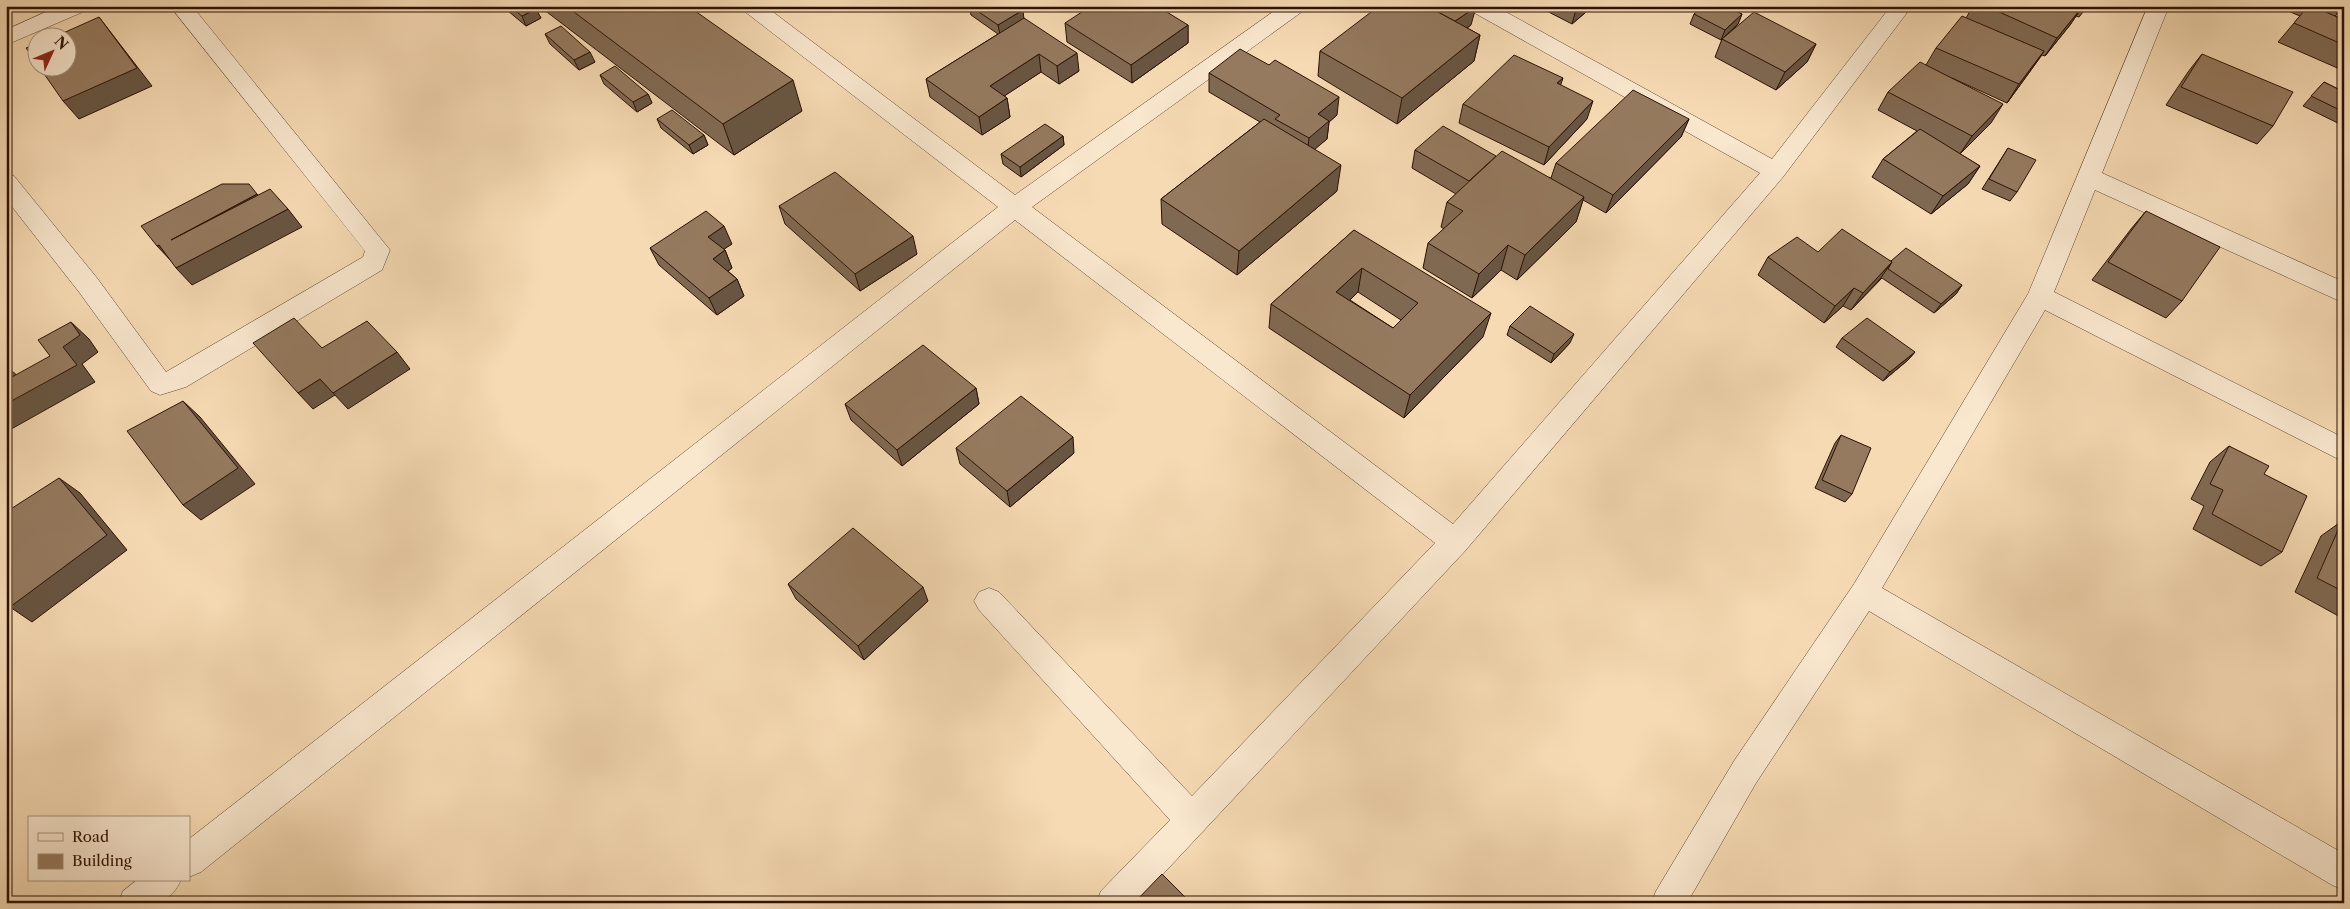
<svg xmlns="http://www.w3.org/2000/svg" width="2350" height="909" viewBox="0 0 2350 909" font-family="'Libre Caslon Text',serif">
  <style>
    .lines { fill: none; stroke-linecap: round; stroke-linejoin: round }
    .street-casing { stroke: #5e432f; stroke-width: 1 }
    .street { fill: #f9e7ce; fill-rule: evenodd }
    .wall { fill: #806952; stroke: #2c1103; fill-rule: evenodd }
    .shaded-wall { fill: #685542; stroke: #2c1103 }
    .building { fill: #957a5f; stroke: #2c1103; fill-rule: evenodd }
  </style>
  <rect width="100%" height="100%" fill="#f6dab3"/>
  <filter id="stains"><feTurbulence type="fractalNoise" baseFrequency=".004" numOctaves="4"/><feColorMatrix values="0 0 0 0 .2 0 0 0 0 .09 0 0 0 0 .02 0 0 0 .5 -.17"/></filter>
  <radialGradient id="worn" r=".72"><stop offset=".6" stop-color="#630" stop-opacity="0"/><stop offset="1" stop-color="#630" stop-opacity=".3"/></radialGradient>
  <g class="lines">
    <defs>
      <g id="street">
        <path d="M59,6H88L85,11L6,45V30Z"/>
        <path d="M170,6H192L390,250L382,270L186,387L160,395L151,391L79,292L6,199V174L14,176L97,278L166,372L363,257L365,251Z"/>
        <path d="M741,6H765L1015,195L1281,6H1306L1303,11L1032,207L1453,524L1760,173L1471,11L1468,6H1495L1772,159L1891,6H1912L1783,177L1465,551L1136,903H1096L1101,891L1170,820L979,610L974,601L979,592L989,588L999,592L1192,796L1435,543L1015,220L201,872L189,877V839L998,207L744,11Z"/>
        <path d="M2148,6H2169L2102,173L2344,282V303L2095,190L2054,292L2344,438V462L2045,310L1882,588L2344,854V890L2332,885L1869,611L1756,783L1687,903H1651L1656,891L1734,761L1854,584L2028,294Z"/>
        <path d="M137,880H181C168,909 146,903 118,903L123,891Z"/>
      </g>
    </defs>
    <use href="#street" class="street-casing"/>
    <use href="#street" class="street"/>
  </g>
  <g class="wall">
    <path d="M502,6H533L541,18L526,26Z"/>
    <path d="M539,6H688L802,111L734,155Z"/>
    <path d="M969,6L1024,18L1079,71L1059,84L1041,72L1004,96L1007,98L1010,117L982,135L930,97L926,79L998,34L971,15Z"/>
    <path d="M1537,6H1593L1572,24Z"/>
    <path d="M1973,6H2088L2079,17L2076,16L2070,25L2045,56L2042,55L2031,70L2007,103L1952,78L1991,123L1960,154L1980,166L1968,184L1931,214L1872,177L1883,159L1917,131L1878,110L1888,92L1926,65L1936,48L1966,18Z"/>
    <path d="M2276,6H2344L2335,16L2344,20V69L2342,70L2278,42L2300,16Z"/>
    <path d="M1694,14H1742L1738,24L1721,40L1690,24Z"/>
    <path d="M1065,23L1188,25V43L1132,83L1067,42Z"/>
    <path d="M1471,25L1467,28L1480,35L1474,61L1397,124L1318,76L1320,51Z"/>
    <path d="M545,34L595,62L579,70L550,44Z"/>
    <path d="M1722,39L1816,44L1807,62L1776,90L1715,57Z"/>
    <path d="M2202,54L2273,126L2257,144L2166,105L2188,72Z"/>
    <path d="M1209,73L1337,115L1329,122L1327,139L1314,149L1337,191L1237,275L1162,224L1161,199L1260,122L1209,92Z"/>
    <path d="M600,75L648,94L652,103L637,112L604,84Z"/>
    <path d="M2324,82L2344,92V126L2303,106Z"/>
    <path d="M1463,104L1587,119L1544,165L1459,123Z"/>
    <path d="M657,119L704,135L708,145L693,154L661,128Z"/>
    <path d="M1689,119L1681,137L1606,213L1583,200L1576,222L1517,280L1501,270L1472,298L1423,268L1428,243L1444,229L1441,227L1447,202L1456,194L1412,168L1415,150L1551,178L1556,163Z"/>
    <path d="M1063,136L1064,145L1021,177L1003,164L1001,154Z"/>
    <path d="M2008,148L2017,192L2010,201L1982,189Z"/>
    <path d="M779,206L917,254L860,291L785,224Z"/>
    <path d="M2146,211L2182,301L2166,318L2092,280L2131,229Z"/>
    <path d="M1354,230L1483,337L1404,418L1269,328L1271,304ZM1358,292L1401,320L1393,328L1350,300Z"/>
    <path d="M732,244L723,249L725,250L732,268L728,271L737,279L744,296L717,315L659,265L650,248Z"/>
    <path d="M1818,252L1891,261L1962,285L1956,294L1934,313L1882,278L1851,310L1843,306L1824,323L1758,275L1768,257Z"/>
    <path d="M1510,326L1570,343L1551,363L1507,335Z"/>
    <path d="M1842,338L1915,352L1908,360L1883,381L1836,347Z"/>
    <path d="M976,388L979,404L902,466L851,420L845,404Z"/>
    <path d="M1841,435L1852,494L1845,502L1815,488L1835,443Z"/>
    <path d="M2229,446L2264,474L2282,552L2261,566L2193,529L2204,506L2191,499L2210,462Z"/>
    <path d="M956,448L1074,453L1010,507L960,464Z"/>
    <path d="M2342,521L2344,522V619L2295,592L2321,536Z"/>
    <path d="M788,584L928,601L864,660L796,599Z"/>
  </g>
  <g class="shaded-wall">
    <path d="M6,6H26L6,14Z"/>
    <path d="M27,6H41L31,11Z"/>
    <path d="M1577,6H1593L1572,24Z"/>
    <path d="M2083,6L2070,25L2045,56L2057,38Z"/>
    <path d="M1476,7L1471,25L1447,43L1451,24Z"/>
    <path d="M536,9L541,18L526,26L522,16Z"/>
    <path d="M1023,10L1024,20L1000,35L998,25Z"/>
    <path d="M1742,14L1738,24L1721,40L1725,30Z"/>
    <path d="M99,17L152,86L79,119L63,101Z"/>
    <path d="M1188,25V43L1132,83L1131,65Z"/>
    <path d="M1480,35L1474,61L1397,124L1402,98Z"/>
    <path d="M1816,44L1807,62L1776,90L1785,72Z"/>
    <path d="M2044,51L2031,70L2007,103L2019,84Z"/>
    <path d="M590,52L595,62L579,70L574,60Z"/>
    <path d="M1077,53L1079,71L1059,84L1057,66Z"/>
    <path d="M1039,54L1041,72L992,104L990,86Z"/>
    <path d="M1563,78L1557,96V83Z"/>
    <path d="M793,80L802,111L734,155L723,124Z"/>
    <path d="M648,94L652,103L637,112L633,102Z"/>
    <path d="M1339,97L1337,115L1329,122L1327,139L1307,156L1309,138L1318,114Z"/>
    <path d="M1007,98L1010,117L982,135L979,117Z"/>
    <path d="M1593,101L1587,119L1544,165L1549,147Z"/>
    <path d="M2003,104L1991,123L1960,154L1972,136Z"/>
    <path d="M1689,119L1681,137L1606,213L1613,195Z"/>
    <path d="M704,135L708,145L693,154L689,145Z"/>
    <path d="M1063,136L1064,145L1021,177L1020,167Z"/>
    <path d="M1341,165L1337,191L1237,275L1239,251Z"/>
    <path d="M1980,166L1968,184L1931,214L1943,196Z"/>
    <path d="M257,194L271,212L171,240Z"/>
    <path d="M1584,197L1576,222L1517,280L1525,255Z"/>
    <path d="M288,209L302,227L192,285L176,268Z"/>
    <path d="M724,226L732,244L715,255L708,237Z"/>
    <path d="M913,236L917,254L860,291L855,274Z"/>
    <path d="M159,245L174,264L157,246Z"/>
    <path d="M1508,245L1501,270L1472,298L1479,274Z"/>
    <path d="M725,250L732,268L721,276L713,259Z"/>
    <path d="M1892,262L1880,279L1851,310L1863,293Z"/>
    <path d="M1362,268L1358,292L1333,316L1336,292Z"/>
    <path d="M737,279L744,296L717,315L709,298Z"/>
    <path d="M1962,285L1956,294L1934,313L1941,304Z"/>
    <path d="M1854,288L1843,306L1824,323L1835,306Z"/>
    <path d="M1491,313L1483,337L1404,418L1410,395Z"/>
    <path d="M71,322L89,339L98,352L82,364L95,382L6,432V404L12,377L6,366L25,382L63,347Z"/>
    <path d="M1574,334L1570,343L1551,363L1554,354Z"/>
    <path d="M397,352L410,369L348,409L333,393Z"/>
    <path d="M1915,352L1908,360L1883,381L1890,372Z"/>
    <path d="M320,379L335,395L313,409L298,393Z"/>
    <path d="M976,388L979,404L902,466L897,450Z"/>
    <path d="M183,401L200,417L255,484L201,520L183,505Z"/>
    <path d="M1073,437L1074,453L1010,507L1007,491Z"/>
    <path d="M59,478L80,493L127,550L32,622L10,607Z"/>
    <path d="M923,587L928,601L864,660L858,646Z"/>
  </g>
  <g class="building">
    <path d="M509,6H533L536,9L522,16Z"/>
    <path d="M566,6H688L793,80L723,124Z"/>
    <path d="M970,6H1017L1023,10L998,25Z"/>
    <path d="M1091,6H1157L1188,25L1131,65L1065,23Z"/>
    <path d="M1379,6H1427L1480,35L1402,98L1320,51Z"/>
    <path d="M1427,6H1475L1476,7L1455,21Z"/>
    <path d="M1704,6H1726L1742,14L1725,30L1694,14Z"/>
    <path d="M1986,6H2083L2057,38Z"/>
    <path d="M2308,6H2312L2344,20V45L2294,23Z"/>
    <path d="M1754,12L1816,44L1785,72L1722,39Z"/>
    <path d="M1962,16L2044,51L2019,84L1936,48Z"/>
    <path d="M99,17L137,68L63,101L40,68H68V38H52Z"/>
    <path d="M1024,18L1077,53L1057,66L1039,54L990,86L1007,98L979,117L926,79Z"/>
    <path d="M561,26L590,52L574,60L545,34Z"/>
    <path d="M38,43V64L26,48Z"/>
    <path d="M1240,49L1269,65L1275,60L1339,97L1318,114L1329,121L1309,138L1275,119L1280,115L1209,73Z"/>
    <path d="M2202,54L2293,92L2273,126L2181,87Z"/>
    <path d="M1514,55L1563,78L1557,83L1593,101L1549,147L1463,104Z"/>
    <path d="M1920,62L2003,104L1972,136L1888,92Z"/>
    <path d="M615,66L648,94L633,102L600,75Z"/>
    <path d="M2324,82L2344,92V112L2311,96Z"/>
    <path d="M1633,90L1689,119L1613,195L1556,163Z"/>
    <path d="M672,110L704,135L689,145L657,119Z"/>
    <path d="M1264,119L1341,165L1239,251L1161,199Z"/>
    <path d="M1045,124L1063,136L1020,167L1001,154Z"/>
    <path d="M1443,126L1496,156L1469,181L1415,150Z"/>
    <path d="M1920,129L1980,166L1943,196L1883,159Z"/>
    <path d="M2008,148L2036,160L2017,192L1989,179Z"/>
    <path d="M1502,151L1584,197L1525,255L1508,245L1479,274L1428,243L1463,211L1447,202Z"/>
    <path d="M835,172L913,236L855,274L779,206Z"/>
    <path d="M222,184H249L257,194L171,240L270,189L288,209L176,268L159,245L157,246L141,226Z"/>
    <path d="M706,211L724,226L708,237L725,250L713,259L737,279L709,298L650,248Z"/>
    <path d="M2146,211L2220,247L2182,301L2108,262Z"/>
    <path d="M1842,229L1892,262L1863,293L1854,288L1835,306L1768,257L1797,237L1818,252Z"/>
    <path d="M1354,230L1491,313L1410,395L1271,304ZM1362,268L1418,303L1393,328L1336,292Z"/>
    <path d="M1906,248L1962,285L1941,304L1888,269L1892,262L1891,261Z"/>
    <path d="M1530,306L1574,334L1554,354L1510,326Z"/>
    <path d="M294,318L322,348L367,321L397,352L333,393L320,379L298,393L253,343Z"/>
    <path d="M1867,318L1915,352L1890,372L1842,338Z"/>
    <path d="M71,322L80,335L63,347L77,365L6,404V367L12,377L50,356L38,340Z"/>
    <path d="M923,345L976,388L897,450L845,404Z"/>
    <path d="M1021,396L1073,437L1007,491L956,448Z"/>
    <path d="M183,401L238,468L183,505L127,431Z"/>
    <path d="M1841,435L1871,448L1852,494L1822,480Z"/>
    <path d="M2229,446L2269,466L2264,474L2307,496L2282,552L2212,514L2223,490L2210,484Z"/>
    <path d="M59,478L107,535L10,607L6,603V512Z"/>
    <path d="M2342,521L2344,522V592L2317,578Z"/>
    <path d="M853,528L923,587L858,646L788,584Z"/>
    <path d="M1162,874L1191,903H1134Z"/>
  </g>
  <rect width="2350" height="909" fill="none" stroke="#f6dab3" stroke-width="25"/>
  <rect x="8" y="8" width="2335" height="894" fill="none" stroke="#2c1103" stroke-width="2.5"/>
  <rect x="12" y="12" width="2325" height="884" fill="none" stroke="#2c1103"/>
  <rect x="28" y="816" width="162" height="65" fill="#f9e7ce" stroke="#a7917d"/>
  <rect x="38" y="833" width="25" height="8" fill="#f9e7ce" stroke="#a7917d"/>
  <text x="72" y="842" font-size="15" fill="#2c1103">Road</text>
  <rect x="38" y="854" width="25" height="15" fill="#957a5f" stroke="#a7917d"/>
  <text x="72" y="866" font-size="15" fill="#2c1103">Building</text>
  <g transform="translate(52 52) rotate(46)"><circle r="24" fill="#f9e7ce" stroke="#a7917d"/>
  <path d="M0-4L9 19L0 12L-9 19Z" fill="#8f2418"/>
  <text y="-8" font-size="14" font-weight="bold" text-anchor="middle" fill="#2c1103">N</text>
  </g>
  <rect width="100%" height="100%" filter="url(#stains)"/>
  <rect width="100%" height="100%" fill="url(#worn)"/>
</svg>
